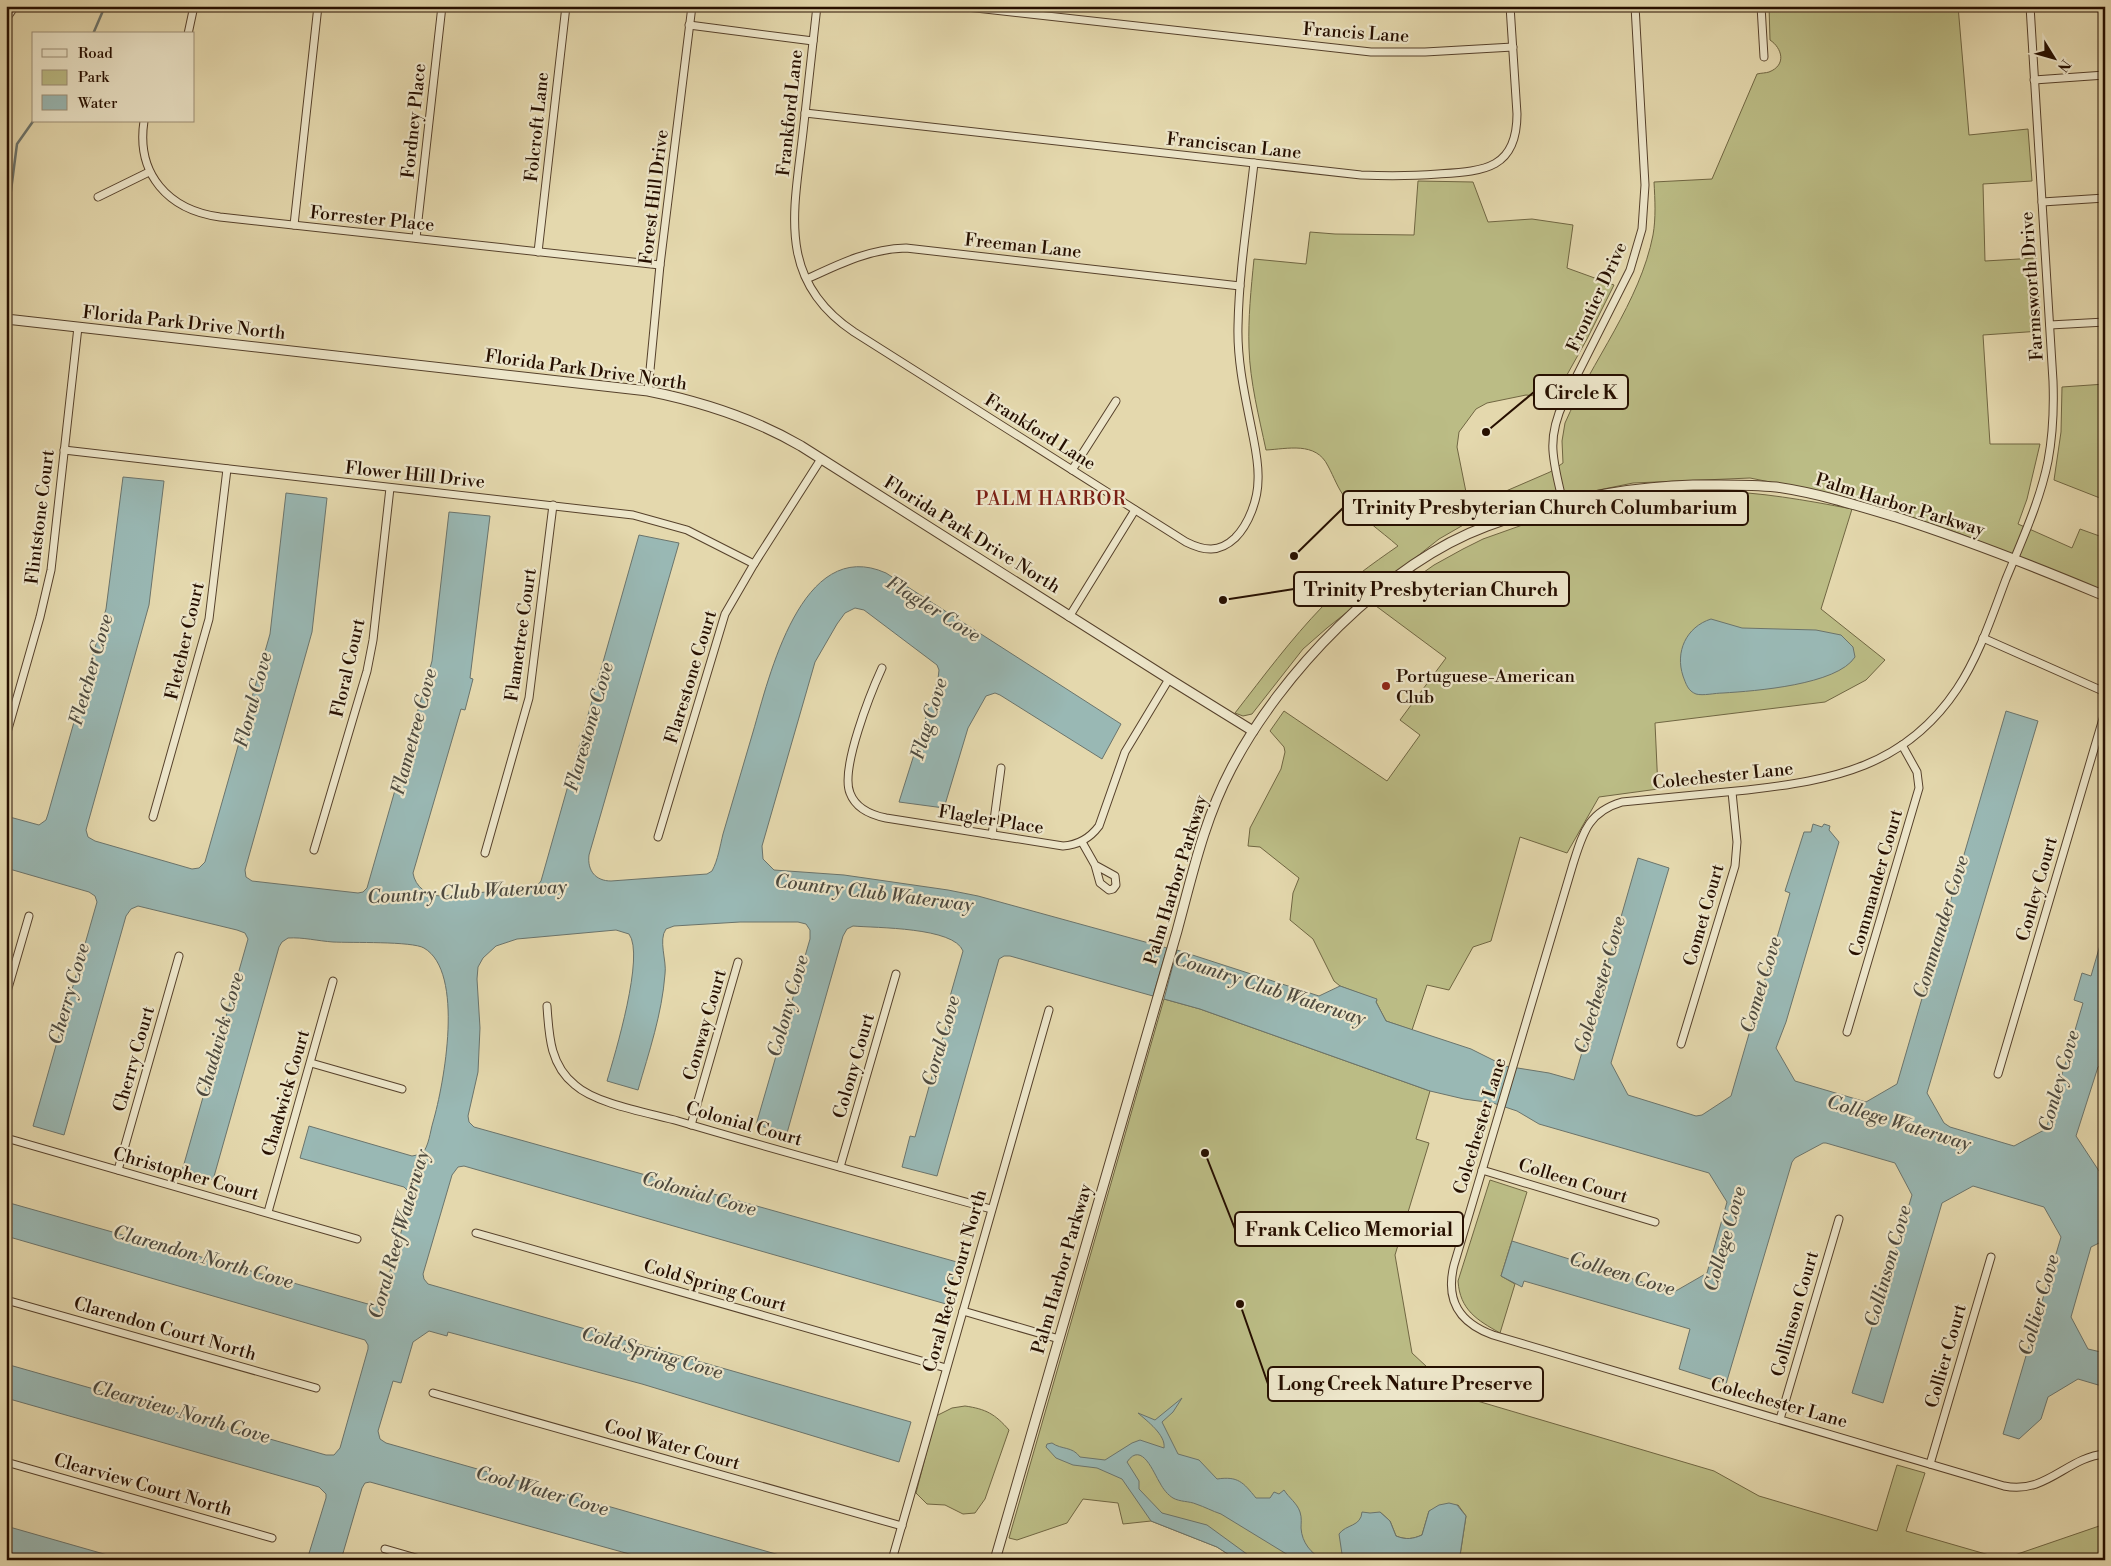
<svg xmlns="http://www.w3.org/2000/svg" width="2111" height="1566" viewBox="0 0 2111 1566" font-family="'Libre Bodoni',serif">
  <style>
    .green { fill: #bbbc85; stroke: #706642 }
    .water { fill: #99b8b4; stroke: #6b746c }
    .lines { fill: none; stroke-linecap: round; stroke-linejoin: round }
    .stream { stroke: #6b746c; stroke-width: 2.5 }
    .minor-casing { stroke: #56412b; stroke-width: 9 }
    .tertiary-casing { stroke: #56412b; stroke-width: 11 }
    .minor { stroke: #ede6ca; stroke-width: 7 }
    .tertiary { stroke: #ede6ca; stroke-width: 9 }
    .poi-dot { fill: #8f2418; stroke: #ede6ca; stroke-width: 2 }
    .labels { text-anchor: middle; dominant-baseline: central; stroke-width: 4.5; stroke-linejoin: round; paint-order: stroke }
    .street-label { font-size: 18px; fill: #260f00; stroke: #ede6ca }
    .poi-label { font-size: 18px; fill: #260f00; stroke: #ede6ca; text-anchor: start }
    .neighbourhood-label { font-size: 19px; letter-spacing: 1px; fill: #7a1f14; stroke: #ede6ca }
    .water-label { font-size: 19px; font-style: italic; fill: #4e4a3f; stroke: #ede6ca }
    .leader { fill: none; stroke: #260f00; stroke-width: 2 }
    .callout-dot { fill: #260f00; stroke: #ede6ca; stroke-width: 2 }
    .callout { fill: #ede6ca; stroke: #260f00; stroke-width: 2 }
    .callout-label { font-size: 19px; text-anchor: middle; font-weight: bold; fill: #260f00 }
  </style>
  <rect width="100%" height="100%" fill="#e4d8ad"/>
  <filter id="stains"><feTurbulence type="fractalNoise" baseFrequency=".004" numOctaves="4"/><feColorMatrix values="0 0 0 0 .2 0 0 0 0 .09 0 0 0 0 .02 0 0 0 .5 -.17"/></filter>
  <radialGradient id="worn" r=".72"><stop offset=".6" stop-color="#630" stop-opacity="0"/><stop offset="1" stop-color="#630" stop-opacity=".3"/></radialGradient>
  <g class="green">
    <path d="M1769,6H1958L1969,135L2028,129L2032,181L1983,184L1985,261L2036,258L2041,331L1983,335L1990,444H2040L2027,499L2018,524L2072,548L2080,529L2105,538V591L1958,533L1872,505L1820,492L1750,478L1633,483L1540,502L1513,505L1472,520L1439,539L1327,628L1303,649L1252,714L1243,716L1235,713C1263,677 1291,639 1323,606C1345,583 1372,564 1398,546C1381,531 1360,517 1346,499C1338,489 1334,477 1328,466C1316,441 1287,449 1266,450C1259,417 1250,382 1249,348C1248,318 1251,289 1254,259L1306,264L1310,232L1335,234L1414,235L1418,181L1473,182L1488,222L1532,219L1573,225L1567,268L1614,285L1587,339L1554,398L1526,395L1487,403L1476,409L1459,432L1457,447L1469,507L1550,472L1563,463L1562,441L1565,423C1592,361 1640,302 1653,235C1656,218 1655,200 1654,182L1712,179L1757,74C1761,73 1766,73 1769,72C1787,65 1782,48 1770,40Z"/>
    <path d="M2105,384V500L2054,480L2061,432L2062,387Z"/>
    <path d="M1712,491C1760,492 1805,500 1852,509L1821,609L1885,660L1866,680L1825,702L1655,723L1658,789L1599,797L1567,853L1520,837L1491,941L1473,947L1449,990L1427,985L1412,1030L1386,1021L1376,1002L1377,1000L1340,986L1334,981L1313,939L1290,920L1293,893L1299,878L1260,847L1248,846L1250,828L1281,769L1285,752L1284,747L1270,731L1284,711L1387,781L1420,735L1400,720L1446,658L1376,606L1434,565L1463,549L1483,539L1545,517L1617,500Z"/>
    <path d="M1164,999L1200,1009L1430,1091L1416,1139L1429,1143L1395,1255L1412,1353L1457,1395L1714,1471L1759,1496L1877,1531L1897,1465L1925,1473L1906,1531L2003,1559L2105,1524V1560H1461L1460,1556L1466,1516L1458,1505L1429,1511L1422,1535C1413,1539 1406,1540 1396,1536L1390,1521L1380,1512L1343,1560H1237L1217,1547L1151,1521L1123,1524L1118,1503L1083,1499L1067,1523L1017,1540L1009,1538Z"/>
    <path d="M1490,1180L1527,1192L1501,1276L1515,1284L1500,1333C1477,1320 1460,1310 1458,1281Z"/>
    <path d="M965,1406C986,1409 995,1414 1009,1430L985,1499L975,1513L963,1514L945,1505L927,1504L916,1493L936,1416L952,1408Z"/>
  </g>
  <g class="water">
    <path d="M123,477L164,481L149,605L86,830L88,837L95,841L192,869L199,868L205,862L270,634L286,493L327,498L312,632L245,870L246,877L252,881L358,893L363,892L367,888L432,661L449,512L490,516L470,678L473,679L465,710L461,709L413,873C415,887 428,896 441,896L531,888L537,886L541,881L639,535L679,543L589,855C587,871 596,881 611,881L707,874L712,871C718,860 720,846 723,834C733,800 743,766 753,732C769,678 801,535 886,573L1121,724L1102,759L1000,695L995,693L986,696L968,728L944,808L899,802L938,679L939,670L937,665L864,610L855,608L845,613L837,624L815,662L762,846L763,859L774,870L844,875L948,890L978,896L1167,948L1153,996L1010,956H1004L999,959L937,1176L902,1167L910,1136L915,1137L953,1001L949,1000L963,951C954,927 876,928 853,926L847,929L843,936L787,1133L756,1125L810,939V930L806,924L798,922H740L674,926L666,929C658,940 667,961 665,974C662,1014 649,1052 638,1090L607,1081C615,1054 645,955 629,934L616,930L517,939L496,946L483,958L478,967L477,979L480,1028L478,1072L468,1116L469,1122L474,1127L957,1262L946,1304L464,1166L458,1167L452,1175L423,1274L424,1279L428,1284L911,1422L899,1462L642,1384L448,1332L447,1336L429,1331L413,1342L401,1383L393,1381L378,1431L380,1439L386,1443L797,1560H651L370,1482L365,1483L362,1488L341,1560H307L326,1498V1494L319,1487L6,1398V1364L326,1455H334L340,1448L368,1349V1345L365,1340L6,1236V1202L375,1306L382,1299L410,1201V1193L404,1187L300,1158L309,1126L412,1156L422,1154C429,1146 430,1132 433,1122C444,1084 465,972 424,948C412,941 351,943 333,942C318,941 303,937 288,938L282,942L279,947L213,1180L182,1171L248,939L245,933L237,930L138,906L131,909L126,916L64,1135L33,1126L97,902L95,896L89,892L6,868V816L39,825L46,820L48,814L106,609Z"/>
    <path d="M1711,619L1742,628L1816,630L1841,635L1853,647L1855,657C1837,685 1755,691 1723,693C1715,693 1703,696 1696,694C1688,691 1686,684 1683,676C1675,652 1686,627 1711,619Z"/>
    <path d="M2006,711L2038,721L1927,1093L1944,1123L1950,1127L2014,1146L2046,1129L2083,1003L2074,1000L2082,973L2091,976L2105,928V1063L2098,1067L2076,1136L2099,1171L2105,1173V1240L2091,1247L2071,1317L2088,1349L2105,1353V1387L2078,1379L2048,1397L2041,1419L2019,1439L2003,1434L2061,1237L2044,1207L1973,1186L1942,1203L1883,1403L1852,1393L1912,1195L1895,1163L1826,1143H1823L1795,1158L1792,1162L1726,1384L1679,1369L1690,1329L1524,1281L1522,1287L1501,1276L1512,1241L1674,1292L1707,1273L1727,1202L1709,1173L1539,1124L1517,1111L1493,1103L1464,1099L1430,1091L1200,1009L1164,999L1177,950L1319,996L1340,986L1377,999L1376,1002L1386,1021L1471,1049L1505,1066L1549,1073L1574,1080L1638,858L1669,868L1611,1063L1628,1095L1696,1116L1702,1115L1731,1096L1790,893L1785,891L1804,832H1811L1813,824L1822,827L1824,824L1830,826L1829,830L1839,842L1786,1022L1776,1048L1795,1081L1866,1102L1897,1084Z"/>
    <path d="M1182,1398L1173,1412L1162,1422L1178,1454L1199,1460L1217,1479C1238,1476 1243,1482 1256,1498H1270L1274,1492L1279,1494L1284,1490C1289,1498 1297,1503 1300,1512C1302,1518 1301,1523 1301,1528C1302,1543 1311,1553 1323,1560L1293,1558L1221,1514C1212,1511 1205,1507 1196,1504C1189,1501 1180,1502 1173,1498C1168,1495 1163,1489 1160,1483C1154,1474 1142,1440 1127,1462L1139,1481V1489L1162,1513L1207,1525L1255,1560H1237L1217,1547L1151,1521L1122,1479L1097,1468L1073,1465L1056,1458L1046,1447L1047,1444L1052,1443C1062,1450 1072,1446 1080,1457L1105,1460L1132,1443L1140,1440L1164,1448C1166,1435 1147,1421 1138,1413L1155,1420Z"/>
    <path d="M1449,1503L1457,1505L1466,1516L1460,1555L1461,1560H1337L1342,1554L1339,1534C1346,1524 1361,1527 1362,1512L1370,1513L1380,1512L1390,1521L1396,1536C1406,1540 1413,1539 1422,1535L1429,1511L1439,1505Z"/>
    <path d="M6,1526L125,1560H6Z"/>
  </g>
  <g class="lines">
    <g class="stream">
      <path d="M93,34L105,6"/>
      <path d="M6,229L17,144L34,120"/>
    </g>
    <defs>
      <g id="minor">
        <path d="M817,6C812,48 808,90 803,132C794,211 776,280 854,332L1186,542C1204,551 1219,553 1235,538C1249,524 1258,499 1258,480C1259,463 1255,447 1252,431C1245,396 1237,361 1238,326C1239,271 1248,217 1254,163"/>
        <path d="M958,6L1371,52H1425L1513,47"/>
        <path d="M1761,6L1764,57"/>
        <path d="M2030,6L2053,381C2054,408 2053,434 2048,461C2040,501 2022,540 2006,579C1992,616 1979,656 1957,689C1905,767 1833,780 1747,790C1705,794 1664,798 1622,802C1588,812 1583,833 1573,864L1454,1265C1445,1301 1460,1323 1493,1335L2004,1486C2046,1495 2067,1457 2105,1454"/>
        <path d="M6,19L15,6"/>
        <path d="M689,25L813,41"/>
        <path d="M188,34L194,6"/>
        <path d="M2034,80L2105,75"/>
        <path d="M805,113L1361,175C1387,176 1412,176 1438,174C1483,171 1517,170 1517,114L1510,6"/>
        <path d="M144,121C136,174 168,210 220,217L660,265"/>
        <path d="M98,197L149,172"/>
        <path d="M2042,202L2105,198"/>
        <path d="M294,225L318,6"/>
        <path d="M416,238L442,6"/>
        <path d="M538,252L566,6"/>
        <path d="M807,279C839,264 869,249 906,248L1240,286"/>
        <path d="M2050,325L2105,322"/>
        <path d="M648,391L660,265L692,6"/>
        <path d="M64,450L633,515L687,530L754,564"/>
        <path d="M1072,470L1116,401"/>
        <path d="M1563,503C1554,462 1545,442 1564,401L1630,270L1642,229L1645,185L1635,6"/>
        <path d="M1069,617L1135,510"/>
        <path d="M1983,638L2105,692"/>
        <path d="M882,668C871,692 840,769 850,793C856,809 871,815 886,818L1063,846C1079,845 1090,838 1099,826L1125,752L1169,679"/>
        <path d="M6,736L40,617L51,570L78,327"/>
        <path d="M153,817L209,619L227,469"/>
        <path d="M992,835L1001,768"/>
        <path d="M658,837L725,614L754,564L821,459"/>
        <path d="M1082,842L1095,865L1100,883L1109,890L1113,889L1116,885L1115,876L1095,865"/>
        <path d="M314,850L367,671L373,640L390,488"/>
        <path d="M485,853L529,698L553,505"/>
        <path d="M6,995L29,916"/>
        <path d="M547,1006C549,1036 550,1065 575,1085C596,1104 649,1113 678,1121C782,1152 887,1180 991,1209"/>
        <path d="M1847,1032L1919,788L1917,772L1902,745"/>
        <path d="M1681,1044L1735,866L1737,842L1732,792"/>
        <path d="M311,1063L402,1089"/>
        <path d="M1998,1074L2105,712"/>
        <path d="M691,1125L738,962"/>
        <path d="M6,1138L357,1239"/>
        <path d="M840,1167L896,974"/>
        <path d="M118,1170L179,956"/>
        <path d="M1482,1170L1655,1222"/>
        <path d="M268,1212L333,981"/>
        <path d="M476,1233L946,1368"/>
        <path d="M6,1300L316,1388"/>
        <path d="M963,1311L1059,1339"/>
        <path d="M433,1393L902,1526"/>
        <path d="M1780,1419L1839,1219"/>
        <path d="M6,1462L272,1538"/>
        <path d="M1930,1464L1991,1257"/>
        <path d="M385,1549L423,1560"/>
        <path d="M892,1560L1049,1010"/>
      </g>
      <g id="tertiary">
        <path d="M6,319L648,391C703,402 753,418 801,446L1169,679L1253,731"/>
        <path d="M995,1560L1177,931C1192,876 1204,820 1231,769C1280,674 1385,564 1487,526C1553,502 1623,487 1693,485C1721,485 1748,484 1776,487C1817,493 1856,505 1896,517C1967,540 2036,567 2105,596"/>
      </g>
    </defs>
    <use href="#minor" class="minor-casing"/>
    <use href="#tertiary" class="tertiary-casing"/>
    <use href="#minor" class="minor"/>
    <use href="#tertiary" class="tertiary"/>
  </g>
  <circle class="poi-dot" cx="1386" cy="686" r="5"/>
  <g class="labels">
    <g class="street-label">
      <text transform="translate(1356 33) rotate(4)">Francis Lane</text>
      <text transform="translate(790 113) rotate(-84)">Frankford Lane</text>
      <text transform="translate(414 121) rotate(-84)">Fordney Place</text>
      <text transform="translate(537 127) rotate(-84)">Folcroft Lane</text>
      <text transform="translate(1234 146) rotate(6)">Franciscan Lane</text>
      <text transform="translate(654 197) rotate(-83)">Forest Hill Drive</text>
      <text transform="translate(372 219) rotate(6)">Forrester Place</text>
      <text transform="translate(1023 246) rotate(6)">Freeman Lane</text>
      <text transform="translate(2032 286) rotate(-94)">Farmsworth Drive</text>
      <text transform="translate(1597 297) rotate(-65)">Frontier Drive</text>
      <text transform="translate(184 323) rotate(6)">Florida Park Drive North</text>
      <text transform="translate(586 370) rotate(8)">Florida Park Drive North</text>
      <text transform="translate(1040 432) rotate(32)">Frankford Lane</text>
      <text transform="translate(415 475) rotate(6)">Flower Hill Drive</text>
      <text transform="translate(1900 505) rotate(17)">Palm Harbor Parkway</text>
      <text transform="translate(40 517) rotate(-83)">Flintstone Court</text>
      <text transform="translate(972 535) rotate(32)">Florida Park Drive North</text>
      <text transform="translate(521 635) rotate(-82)">Flametree Court</text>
      <text transform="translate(185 641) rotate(-77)">Fletcher Court</text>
      <text transform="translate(348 668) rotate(-77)">Floral Court</text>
      <text transform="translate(691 677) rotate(-73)">Flarestone Court</text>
      <text transform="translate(1723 776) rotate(-6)">Colechester Lane</text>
      <text transform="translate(991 820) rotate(9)">Flagler Place</text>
      <text transform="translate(1176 880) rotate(-73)">Palm Harbor Parkway</text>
      <text transform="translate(1876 883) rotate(-74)">Commander Court</text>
      <text transform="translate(2037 889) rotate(-74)">Conley Court</text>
      <text transform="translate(1704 915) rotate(-74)">Comet Court</text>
      <text transform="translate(705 1025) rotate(-74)">Conway Court</text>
      <text transform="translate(134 1059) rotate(-74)">Cherry Court</text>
      <text transform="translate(854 1066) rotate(-74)">Colony Court</text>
      <text transform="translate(286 1093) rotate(-74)">Chadwick Court</text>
      <text transform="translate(744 1124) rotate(16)">Colonial Court</text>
      <text transform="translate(1480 1126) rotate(-73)">Colechester Lane</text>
      <text transform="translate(186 1174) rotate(16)">Christopher Court</text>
      <text transform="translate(1573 1181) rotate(17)">Colleen Court</text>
      <text transform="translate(1062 1269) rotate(-74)">Palm Harbor Parkway</text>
      <text transform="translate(955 1281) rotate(-74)">Coral Reef Court North</text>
      <text transform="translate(715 1286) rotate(16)">Cold Spring Court</text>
      <text transform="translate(1795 1314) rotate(-74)">Collinson Court</text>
      <text transform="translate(165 1329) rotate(16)">Clarendon Court North</text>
      <text transform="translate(1946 1356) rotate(-74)">Collier Court</text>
      <text transform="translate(1779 1403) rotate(16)">Colechester Lane</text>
      <text transform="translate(672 1445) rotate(16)">Cool Water Court</text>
      <text transform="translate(143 1485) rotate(16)">Clearview Court North</text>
    </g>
    <g class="poi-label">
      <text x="1396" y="676">Portuguese-American<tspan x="1396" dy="21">Club</tspan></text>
    </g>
    <g class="neighbourhood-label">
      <text x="1051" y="499">PALM HARBOR</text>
    </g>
    <g class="water-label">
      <text transform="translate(933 609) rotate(32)">Flagler Cove</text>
      <text transform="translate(91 670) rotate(-74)">Fletcher Cove</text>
      <text transform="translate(253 700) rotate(-75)">Floral Cove</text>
      <text transform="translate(929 719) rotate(-73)">Flag Cove</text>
      <text transform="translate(589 727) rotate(-74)">Flarestone Cove</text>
      <text transform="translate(414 732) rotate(-75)">Flametree Cove</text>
      <text transform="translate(467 892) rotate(-3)">Country Club Waterway</text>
      <text transform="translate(874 893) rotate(7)">Country Club Waterway</text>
      <text transform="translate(1941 927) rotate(-73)">Commander Cove</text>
      <text transform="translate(1600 985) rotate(-74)">Colechester Cove</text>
      <text transform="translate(1761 985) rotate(-73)">Comet Cove</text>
      <text transform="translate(1270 989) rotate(18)">Country Club Waterway</text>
      <text transform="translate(69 994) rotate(-74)">Cherry Cove</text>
      <text transform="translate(788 1006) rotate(-74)">Colony Cove</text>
      <text transform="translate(220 1035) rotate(-74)">Chadwick Cove</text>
      <text transform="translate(941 1041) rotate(-74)">Coral Cove</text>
      <text transform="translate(2059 1081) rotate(-74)">Conley Cove</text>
      <text transform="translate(1899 1123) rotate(17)">College Waterway</text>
      <text transform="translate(699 1194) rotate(16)">Colonial Cove</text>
      <text transform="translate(399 1234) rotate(-74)">Coral Reef Waterway</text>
      <text transform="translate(1725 1239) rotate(-74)">College Cove</text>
      <text transform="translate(203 1257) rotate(16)">Clarendon North Cove</text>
      <text transform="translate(1888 1266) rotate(-74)">Collinson Cove</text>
      <text transform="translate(1622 1274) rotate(17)">Colleen Cove</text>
      <text transform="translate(2039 1305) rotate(-74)">Collier Cove</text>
      <text transform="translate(652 1353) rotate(16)">Cold Spring Cove</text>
      <text transform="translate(181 1412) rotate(16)">Clearview North Cove</text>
      <text transform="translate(542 1491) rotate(16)">Cool Water Cove</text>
    </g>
  </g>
  <path class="leader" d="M1486 432L1534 392M1294 556L1343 508M1223 600L1294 589M1205 1153L1235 1229M1240 1304L1268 1384"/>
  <g class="callout-dot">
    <circle cx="1486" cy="432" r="5"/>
    <circle cx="1294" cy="556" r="5"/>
    <circle cx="1223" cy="600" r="5"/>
    <circle cx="1205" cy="1153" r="5"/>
    <circle cx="1240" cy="1304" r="5"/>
  </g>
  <g class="callout">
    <rect x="1534" y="375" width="94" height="34" rx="5"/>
    <rect x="1343" y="491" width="405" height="34" rx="5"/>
    <rect x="1294" y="572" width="275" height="34" rx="5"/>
    <rect x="1235" y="1212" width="228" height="34" rx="5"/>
    <rect x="1268" y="1367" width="275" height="34" rx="5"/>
  </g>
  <g class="callout-label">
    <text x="1581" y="399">Circle K</text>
    <text x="1545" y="514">Trinity Presbyterian Church Columbarium</text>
    <text x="1431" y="596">Trinity Presbyterian Church</text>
    <text x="1349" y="1236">Frank Celico Memorial</text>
    <text x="1405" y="1390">Long Creek Nature Preserve</text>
  </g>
  <rect width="2111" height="1566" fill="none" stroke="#e4d8ad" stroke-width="25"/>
  <rect x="8" y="8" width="2096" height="1551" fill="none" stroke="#260f00" stroke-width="2.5"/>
  <rect x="12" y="12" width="2086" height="1541" fill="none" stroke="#260f00"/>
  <rect x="32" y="32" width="162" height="90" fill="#ede6ca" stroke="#9d9079"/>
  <rect x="42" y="49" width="25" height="8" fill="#ede6ca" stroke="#9d9079"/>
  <text x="78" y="58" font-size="15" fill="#260f00">Road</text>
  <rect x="42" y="70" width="25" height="15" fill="#bbbc85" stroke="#9d9079"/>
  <text x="78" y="82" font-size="15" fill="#260f00">Park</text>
  <rect x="42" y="95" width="25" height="15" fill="#99b8b4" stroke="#9d9079"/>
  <text x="78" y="108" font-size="15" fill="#260f00">Water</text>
  <g transform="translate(2054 58) rotate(127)" stroke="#ede6ca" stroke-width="4" paint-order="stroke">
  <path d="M0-4L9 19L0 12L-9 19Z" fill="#260f00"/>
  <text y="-8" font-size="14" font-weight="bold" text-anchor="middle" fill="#260f00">N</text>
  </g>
  <rect width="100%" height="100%" filter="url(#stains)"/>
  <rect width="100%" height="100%" fill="url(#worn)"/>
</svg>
